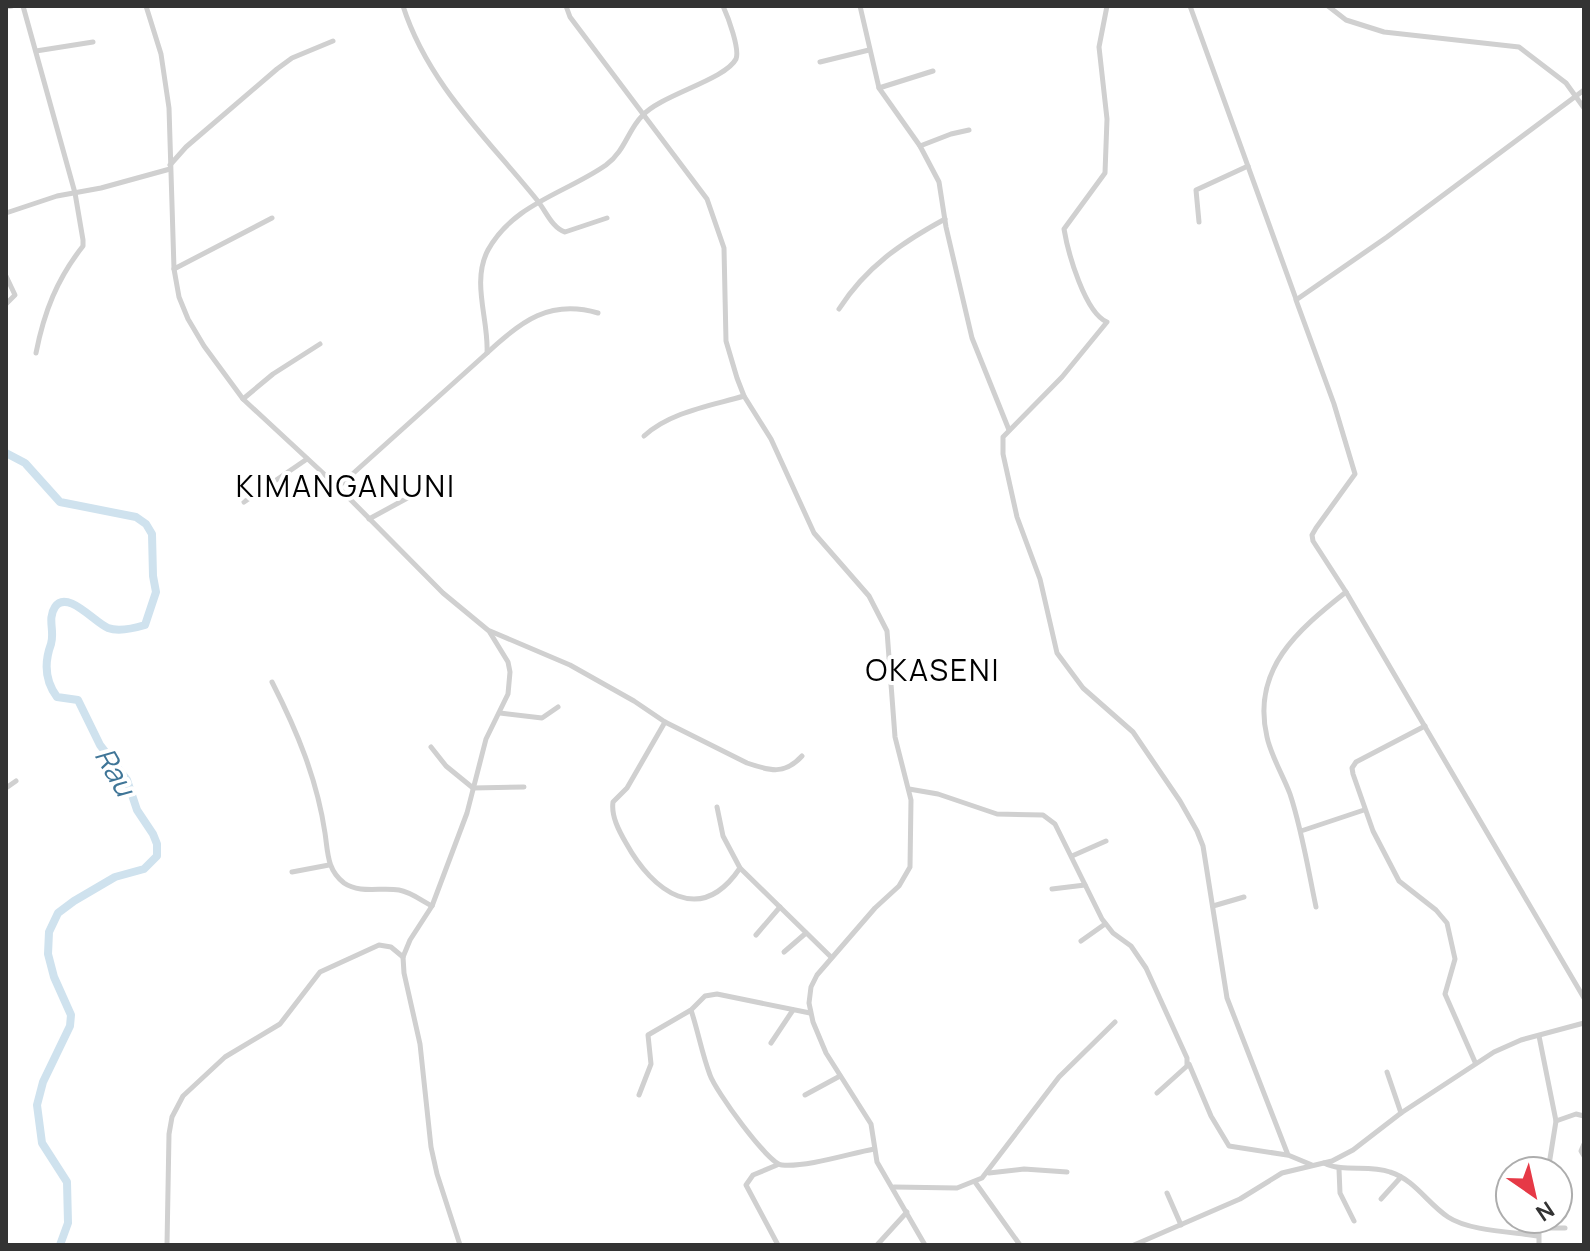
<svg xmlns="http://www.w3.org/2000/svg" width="1590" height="1251" viewBox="0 0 1590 1251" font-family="Manrope,sans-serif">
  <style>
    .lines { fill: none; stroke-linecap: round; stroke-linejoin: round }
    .river { stroke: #cfe2ee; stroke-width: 8 }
    .minor { stroke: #d0d0d0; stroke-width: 5 }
    .labels { text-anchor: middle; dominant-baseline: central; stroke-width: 8; stroke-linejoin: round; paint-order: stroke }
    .water-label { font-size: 28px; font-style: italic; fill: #3f7597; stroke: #fff }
    .quarter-label { font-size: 30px; letter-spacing: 2px; fill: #000; stroke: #fff }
  </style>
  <rect width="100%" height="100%" fill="#fff"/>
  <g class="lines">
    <path class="river" d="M6,453L25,463L60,502L136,517L146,524L152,534L153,576L156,592L145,625C135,628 119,632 108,628C95,623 67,589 55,607C47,619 55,631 51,644C44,663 45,681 57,697L78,700L100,745L127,780L137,810L153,834L157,844V856L144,869L115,877L74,901L58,913L49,932L48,954L54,977L71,1015L70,1026L43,1082L37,1105L42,1143L67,1182L68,1223L60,1245"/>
    <g class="minor">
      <path d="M23,6L75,193L83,240V246C57,279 44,312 36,353"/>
      <path d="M146,6L161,54L169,108L174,269L179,297L188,319L204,346L243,399L338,487L443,593L489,631L508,662L510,672L508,694L486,739L467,813L432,906L410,940L403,957L404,973L420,1044L431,1147L437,1174L460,1245"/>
      <path d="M403,6C428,84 487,138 537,200C546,211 552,228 565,232L607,218"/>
      <path d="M566,6L570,17L707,199L724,248L726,341L737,378L744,396L771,439L814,533L869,596L887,631L895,737L911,800L910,867L899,886L875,908L817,975L811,987L809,1003L813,1022L826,1053L871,1124L877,1162L925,1245"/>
      <path d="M860,6L879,88L920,146L939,182L946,227L972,338L1009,430"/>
      <path d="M1107,6L1099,47L1107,119L1105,173L1064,229C1068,253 1085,313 1107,322L1062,377L1003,437V454L1017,517L1040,579L1057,653L1083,688L1133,732L1180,801L1197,831L1203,846L1227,998L1288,1155L1312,1165"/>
      <path d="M1190,6L1296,299"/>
      <path d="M1328,6L1346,20L1384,32L1519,47L1566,83L1584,108"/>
      <path d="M6,7L12,6"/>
      <path d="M36,51L93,42"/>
      <path d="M820,62L869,50"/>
      <path d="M879,88L933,71"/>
      <path d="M1584,90L1387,237L1296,300L1334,404L1355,474L1316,528L1312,535L1313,541L1346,592L1584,998"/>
      <path d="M920,146L951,134L969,130"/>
      <path d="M170,165L186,147L277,69L292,58L333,41"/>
      <path d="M6,213L57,196L101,188L170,169"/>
      <path d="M1199,222L1196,190L1248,166"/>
      <path d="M174,269L272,218"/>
      <path d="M6,276L15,295L6,304"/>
      <path d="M839,309C866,267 901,243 945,219"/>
      <path d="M487,353C521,321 550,299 598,313"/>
      <path d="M243,399L273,374L320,344"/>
      <path d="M644,436C670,412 710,406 744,396"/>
      <path d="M338,487L487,353C489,320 471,282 488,250C513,204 566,193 606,165C625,151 628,130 642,116C660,95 725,80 736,59C740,49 728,17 723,6"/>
      <path d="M244,502L307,459"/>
      <path d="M369,519L424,489"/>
      <path d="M490,631L570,665L634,701L665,722L747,763C770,771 785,775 802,756"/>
      <path d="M272,682C297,731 317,779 325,833C328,853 327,870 344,883C360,894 381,887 399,890C411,892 422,901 432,906"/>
      <path d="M500,713L542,718L558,707"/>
      <path d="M665,722L627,788L613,802C611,816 619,831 626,843C653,892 700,927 740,868"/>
      <path d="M1425,726L1356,762L1352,768L1353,774L1373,831L1399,881L1436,910L1447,923L1455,959L1445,994L1475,1062"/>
      <path d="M431,747L446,766L473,788L524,787"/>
      <path d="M6,788L16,781"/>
      <path d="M909,789L938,794L997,814L1043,815L1055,824L1102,919L1113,933L1131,946L1146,968L1187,1058V1066L1157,1093"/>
      <path d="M717,807L723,836L740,868L831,957"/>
      <path d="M1301,831L1364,810"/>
      <path d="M1072,856L1106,841"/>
      <path d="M292,872L329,865"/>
      <path d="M1052,889L1085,885"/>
      <path d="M1213,906L1244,897"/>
      <path d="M1316,907C1308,869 1302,830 1290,794C1283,775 1271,756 1267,737C1251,669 1298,630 1346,592"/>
      <path d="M756,935L780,907"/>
      <path d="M1081,941L1105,924"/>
      <path d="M784,952L806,933"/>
      <path d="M691,1010C698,1031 702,1054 710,1075C715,1090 768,1164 782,1165C808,1167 848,1154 874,1149"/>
      <path d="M1539,1036L1556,1121L1548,1171"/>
      <path d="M771,1043L793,1010"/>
      <path d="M1189,1064L1211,1116L1229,1146L1287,1155"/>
      <path d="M1387,1072L1401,1113"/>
      <path d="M639,1095L651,1064L648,1035L691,1010L705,996L717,994L810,1013"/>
      <path d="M805,1095L840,1076"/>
      <path d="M1556,1121L1576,1114L1584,1116"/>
      <path d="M1584,1144L1581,1151L1584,1156"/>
      <path d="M1324,1163C1344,1173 1368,1164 1390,1172C1415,1180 1427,1203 1448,1217C1469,1231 1513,1232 1538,1236"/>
      <path d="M777,1165L753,1175L746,1185L778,1245"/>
      <path d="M1339,1169L1340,1193L1354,1221"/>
      <path d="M989,1173L1024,1169L1067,1172"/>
      <path d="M975,1182L1020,1245"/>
      <path d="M894,1187L957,1188L982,1178L1059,1077L1115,1022"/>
      <path d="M1167,1193L1181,1225"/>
      <path d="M1381,1199L1401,1177"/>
      <path d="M1538,1228H1565"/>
      <path d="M167,1245L169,1134L172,1117L183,1096L225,1057L280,1024L320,972L379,945L391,947L403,957"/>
      <path d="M877,1245L907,1212"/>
      <path d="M1134,1245L1240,1199L1282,1173L1332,1161L1353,1150L1401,1113L1494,1052L1521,1040L1584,1023"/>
      <path d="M1539,1245V1219"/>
    </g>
  </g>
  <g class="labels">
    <g class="water-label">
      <text transform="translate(116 771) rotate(60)">Rau</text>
    </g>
    <g class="quarter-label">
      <text x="346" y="485">KIMANGANUNI</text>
      <text x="933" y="669">OKASENI</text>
    </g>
  </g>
  <rect width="1590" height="1251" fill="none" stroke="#333333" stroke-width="16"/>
  <g transform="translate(1534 1195) rotate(146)"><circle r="38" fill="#ffffff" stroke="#adadad" stroke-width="2"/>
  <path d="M0-6L14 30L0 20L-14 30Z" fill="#e63946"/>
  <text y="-12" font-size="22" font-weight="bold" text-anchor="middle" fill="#333333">N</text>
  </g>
</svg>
